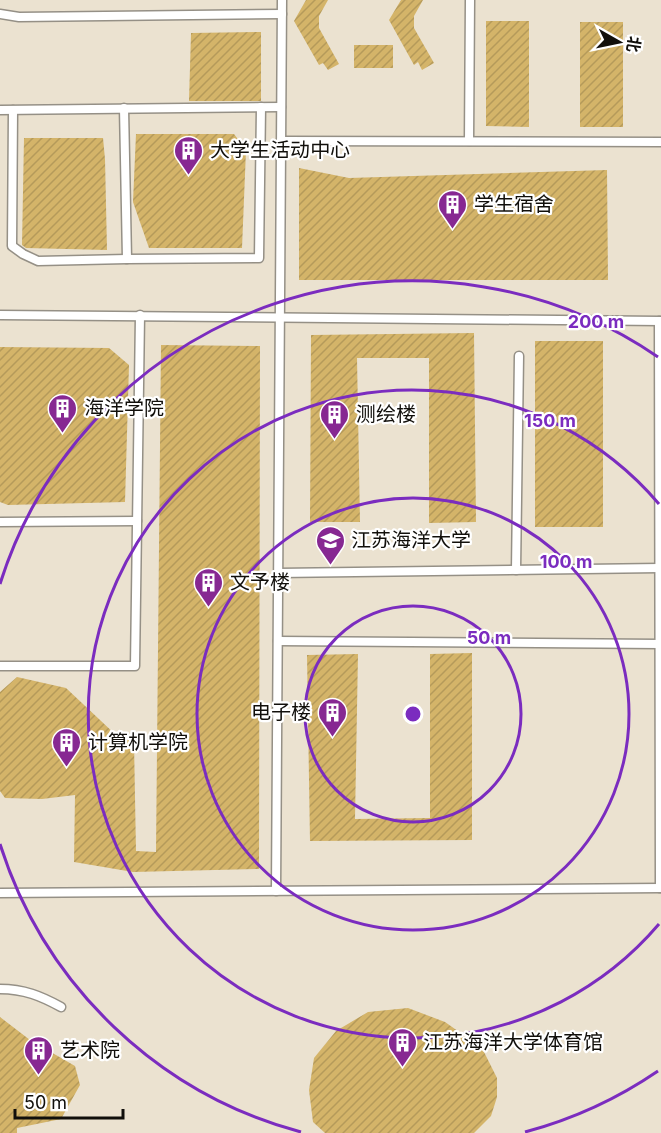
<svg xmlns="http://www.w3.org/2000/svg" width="661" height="1133" viewBox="0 0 661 1133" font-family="Inter,'Noto Sans SC',sans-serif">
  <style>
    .built { fill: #ebe2d0 }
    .building { fill: url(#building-hatch) }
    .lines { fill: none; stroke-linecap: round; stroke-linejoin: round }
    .lane-casing { stroke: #959086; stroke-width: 11 }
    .lane { stroke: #fff; stroke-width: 8 }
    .ring { fill: none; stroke: #7b2cbf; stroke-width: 3 }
    .labels { text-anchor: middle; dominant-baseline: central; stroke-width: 4.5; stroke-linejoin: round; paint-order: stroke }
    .poi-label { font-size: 20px; fill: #110f0b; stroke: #fff; text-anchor: start }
    .centre { fill: #7b2cbf; stroke: #fff; stroke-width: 3 }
    .ring-label { font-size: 18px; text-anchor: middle; font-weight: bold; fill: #7b2cbf; stroke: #fff; stroke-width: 4.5; stroke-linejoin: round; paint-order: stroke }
  </style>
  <defs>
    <pattern id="building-hatch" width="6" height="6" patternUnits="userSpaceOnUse" patternTransform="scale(1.5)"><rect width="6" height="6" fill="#d4b469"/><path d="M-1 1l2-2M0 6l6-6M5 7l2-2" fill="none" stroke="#b59a5a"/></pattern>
  </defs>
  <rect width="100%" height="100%" fill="#f4eee3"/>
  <rect class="built" x="0" y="0" width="661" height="1133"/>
  <g class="building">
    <path d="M306,0H328L319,16V28L339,64L328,70L323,63L319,65L294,21Z"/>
    <path d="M401,0H423L414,16V28L434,63L422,70L418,62L414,65L389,20Z"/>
    <path d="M486,21H529V127L486,126Z"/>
    <rect x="580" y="22" width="43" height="105"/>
    <path d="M261,32V101H189L191,33Z"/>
    <rect x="354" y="45" width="39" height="23"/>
    <path d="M136,134H234L246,150L242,248H149L133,202Z"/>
    <path d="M24,138H103L105,159L107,250L26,248L22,245Z"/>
    <path d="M299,168L349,178L607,170L608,280H299Z"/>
    <path d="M474,333L476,522L429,523V358H357L360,522H310L311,335Z"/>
    <rect x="535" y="341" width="68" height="186"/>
    <path d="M161,345L260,346L259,869L133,872L74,862L75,795L42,799L5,798L0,791V692L17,677L66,688L117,736L134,742L136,851L156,852Z"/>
    <path d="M0,347L109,348L129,365L125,502L8,505L0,502Z"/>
    <path d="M472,653V840L310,841L307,655L358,654L355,819L430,818V654Z"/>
    <path d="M408,1008L445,1022L482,1048L497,1078V1097L491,1116L474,1133H325L313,1122L309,1090L314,1058L336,1031L368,1012Z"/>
    <path d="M0,1017L30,1040L75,1066L80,1085L61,1119L17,1128V1133H0Z"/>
  </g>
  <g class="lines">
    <defs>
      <g id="lane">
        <path d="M0,14L19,17L282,14"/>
        <path d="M124,108L127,259L259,258L261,107"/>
        <path d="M0,110L281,107"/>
        <path d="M13,110L12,246L23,254L38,261L127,259"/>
        <path d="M281,141L661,142"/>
        <path d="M469,141L470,0"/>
        <path d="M0,315L661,321"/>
        <path d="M659,321L660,888"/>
        <path d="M0,522L137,521"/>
        <path d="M516,570L519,356"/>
        <path d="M278,573L660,568"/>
        <path d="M278,641L660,644"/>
        <path d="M0,666H135L140,315"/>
        <path d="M276,891L282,0"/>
        <path d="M0,893L661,888"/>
        <path d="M0,989C24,989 41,996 61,1007"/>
      </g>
    </defs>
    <use href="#lane" class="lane-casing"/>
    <use href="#lane" class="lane"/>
  </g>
  <g class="ring">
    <circle cx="413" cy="714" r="108"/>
    <circle cx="413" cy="714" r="216"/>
    <path d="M659 924A324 324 0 1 1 659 504"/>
    <path d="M658 1071A433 433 0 0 1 525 1132M301 1132A433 433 0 0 1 0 844M0 584A433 433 0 0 1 658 357"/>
  </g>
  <defs>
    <symbol id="building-pin" viewBox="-11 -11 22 30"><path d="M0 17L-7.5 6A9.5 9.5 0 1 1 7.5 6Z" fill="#872892" stroke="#fff"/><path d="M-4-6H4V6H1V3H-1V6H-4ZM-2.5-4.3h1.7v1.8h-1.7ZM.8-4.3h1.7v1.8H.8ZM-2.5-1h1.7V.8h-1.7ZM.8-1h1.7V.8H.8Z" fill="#fff"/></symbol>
    <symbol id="university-pin" viewBox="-11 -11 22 30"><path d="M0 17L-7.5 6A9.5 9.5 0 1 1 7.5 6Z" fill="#872892" stroke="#fff"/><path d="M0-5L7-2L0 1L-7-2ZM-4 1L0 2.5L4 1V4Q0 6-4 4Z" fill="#fff"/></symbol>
  </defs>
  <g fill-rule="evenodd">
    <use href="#building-pin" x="172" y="134" width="33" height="45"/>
    <use href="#building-pin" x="436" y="188" width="33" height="45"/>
    <use href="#building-pin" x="46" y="392" width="33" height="45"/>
    <use href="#building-pin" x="318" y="398" width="33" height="45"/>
    <use href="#university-pin" x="314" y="524" width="33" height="45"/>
    <use href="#building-pin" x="192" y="566" width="33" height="45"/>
    <use href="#building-pin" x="316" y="696" width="33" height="45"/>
    <use href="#building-pin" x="50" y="726" width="33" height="45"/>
    <use href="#building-pin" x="386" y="1026" width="33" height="45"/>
    <use href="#building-pin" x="22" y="1034" width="33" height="45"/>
  </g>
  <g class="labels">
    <g class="poi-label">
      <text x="210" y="150">大学生活动中心</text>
      <text x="474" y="204">学生宿舍</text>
      <text x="84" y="408">海洋学院</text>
      <text x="356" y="414">测绘楼</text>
      <text x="351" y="540">江苏海洋大学</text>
      <text x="230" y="582">文予楼</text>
      <text x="311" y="712" text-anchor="end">电子楼</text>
      <text x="88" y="742">计算机学院</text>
      <text x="423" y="1042">江苏海洋大学体育馆</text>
      <text x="60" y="1050">艺术院</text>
    </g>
  </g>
  <circle cx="413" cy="714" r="9" class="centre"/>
  <g class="ring-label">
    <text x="596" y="328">200 m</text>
    <text x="550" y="427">150 m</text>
    <text x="566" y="568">100 m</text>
    <text x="489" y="644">50 m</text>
  </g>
  <g transform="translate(619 42) rotate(99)" stroke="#ffffff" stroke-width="4.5" paint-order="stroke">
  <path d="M0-4.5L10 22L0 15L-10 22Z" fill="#110f0b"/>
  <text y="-9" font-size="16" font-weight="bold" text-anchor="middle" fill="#110f0b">北</text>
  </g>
  <path d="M15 1109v9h108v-9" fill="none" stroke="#110f0b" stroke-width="3"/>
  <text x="24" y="1109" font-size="18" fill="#110f0b" stroke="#ffffff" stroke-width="4.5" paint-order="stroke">50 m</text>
</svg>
